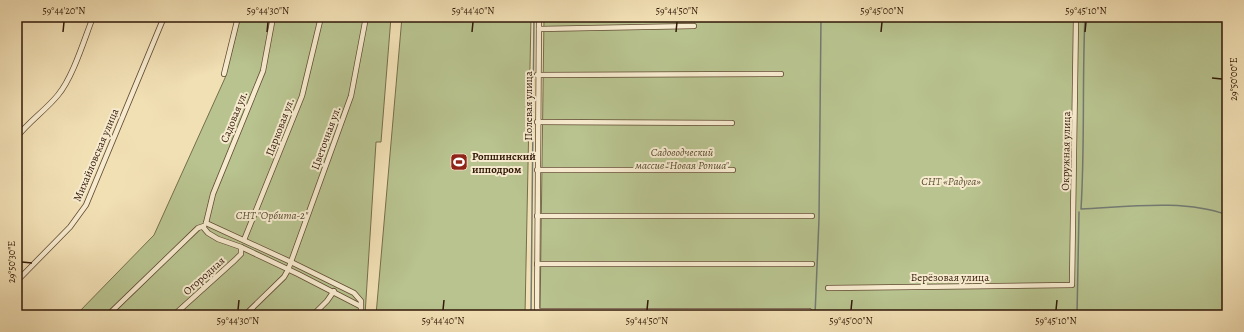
<svg xmlns="http://www.w3.org/2000/svg" width="1244" height="332" viewBox="0 0 1244 332" font-family="Alegreya,serif">
  <style>
    .green { fill: #b8c38f; stroke: #756e4c }
    .lines { fill: none; stroke-linecap: round; stroke-linejoin: round }
    .stream { stroke: #737a72; stroke-width: 1.5 }
    .minor-casing { stroke: #624b33; stroke-width: 6 }
    .minor { stroke: #f7ebcf; stroke-width: 4.5 }
    .ticks { fill: none; stroke: #321908; stroke-width: 1.5 }
    .labels { text-anchor: middle; dominant-baseline: central; stroke-width: 4; stroke-linejoin: round; paint-order: stroke }
    .street-label { font-size: 11px; fill: #321908; stroke: #f7ebcf }
    .park-label { font-size: 11px; font-style: italic; fill: #5a4c30; stroke: #f7ebcf }
    .poi-label { font-size: 11px; font-weight: bold; fill: #321908; stroke: #f7ebcf; text-anchor: start }
    .neatline { fill: none; stroke: #321908; stroke-width: 1.5 }
    .ticks-label { font-size: 10px; text-anchor: middle; fill: #321908 }
  </style>
  <rect width="100%" height="100%" fill="#f2e0b5"/>
  <filter id="stains"><feTurbulence type="fractalNoise" baseFrequency=".005" numOctaves="4"/><feColorMatrix values="0 0 0 0 .2 0 0 0 0 .09 0 0 0 0 .02 0 0 0 .5 -.17"/></filter>
  <radialGradient id="worn" r=".72"><stop offset=".6" stop-color="#630" stop-opacity="0"/><stop offset="1" stop-color="#630" stop-opacity=".3"/></radialGradient>
  <g class="green">
    <path d="M240,17H391L381,142H376L365,315H76L154,235L225,78Z"/>
    <path d="M402,17H531L525,315H376Z"/>
    <path d="M544,17H1227V315H540Z"/>
  </g>
  <g class="lines">
    <g class="stream">
      <path d="M1085,17C1082,81 1085,145 1081,209C1126,207 1185,199 1227,215"/>
      <path d="M531,315L534,17"/>
      <path d="M815,315L819,219L821,17"/>
      <path d="M1077,315L1079,212"/>
    </g>
    <defs>
      <g id="minor">
        <path d="M539,29L694,26"/>
        <path d="M224,74L238,17"/>
        <path d="M537,75L781,74"/>
        <path d="M537,122L732,123"/>
        <path d="M17,137C28,122 46,110 58,95C73,77 84,40 93,17"/>
        <path d="M537,170H733"/>
        <path d="M537,216H812"/>
        <path d="M206,223L213,194L263,71L273,17"/>
        <path d="M206,223L291,262L354,293L361,301V315"/>
        <path d="M203,227L208,233L218,239L241,247L298,274L360,306"/>
        <path d="M244,240L302,96L321,17"/>
        <path d="M537,264H812"/>
        <path d="M17,281L70,227L86,205L164,17"/>
        <path d="M828,288L1072,285L1076,17"/>
        <path d="M537,311H809"/>
        <path d="M108,315L198,228L204,226"/>
        <path d="M174,315L235,260L241,254V247"/>
        <path d="M245,315L284,277L288,270L351,96L366,17"/>
        <path d="M313,315L327,301L334,291"/>
        <path d="M537,315L539,17"/>
      </g>
    </defs>
    <use href="#minor" class="minor-casing"/>
    <use href="#minor" class="minor"/>
  </g>
  <path class="ticks" d="M63,32L64,22M267,32L268,22M472,32L473,22M676,32L677,22M881,32L882,22M1085,32L1086,22M1212,78L1222,79M22,262L32,263M238,310L239,300M443,310L444,300M647,310L648,300M851,310L852,300M1056,310L1057,300"/>
  <defs>
    <symbol id="stadium-square" viewBox="-11 -11 22 22"><rect x="-9" y="-9" width="18" height="18" rx="4" fill="#8f2418" stroke="#f7ebcf"/><path d="M0-5a6.5 5 0 1 0 0 10a6.5 5 0 1 0 0-10ZM-3.5-1.8h7v3.6h-7Z" fill="#fff"/></symbol>
  </defs>
  <g fill-rule="evenodd">
    <use href="#stadium-square" x="449" y="152" width="20" height="20"/>
  </g>
  <g class="labels">
    <g class="street-label">
      <text transform="translate(528 106) rotate(-90)">Полевая улица</text>
      <text transform="translate(234 117) rotate(-68)">Садовая ул.</text>
      <text transform="translate(280 127) rotate(-69)">Парковая ул.</text>
      <text transform="translate(326 138) rotate(-70)">Цветочная ул.</text>
      <text transform="translate(1066 151) rotate(-89)">Окружная улица</text>
      <text transform="translate(96 155) rotate(-67)">Михайловская улица</text>
      <text transform="translate(204 276) rotate(-42)">Огородная</text>
      <text x="950" y="277">Берёзовая улица</text>
    </g>
    <g class="park-label">
      <text x="682" y="152">Садоводческий<tspan x="682" dy="13">массив "Новая Ропша"</tspan></text>
      <text x="951" y="181">СНТ «Радуга»</text>
      <text x="272" y="215">СНТ "Орбита-2"</text>
    </g>
    <g class="poi-label">
      <text x="472" y="156">Ропшинский<tspan x="472" dy="13">ипподром</tspan></text>
    </g>
  </g>
  <rect width="1244" height="332" fill="none" stroke="#f2e0b5" stroke-width="44"/>
  <rect x="22" y="22" width="1200" height="288" class="neatline"/>
  <g class="ticks-label">
    <text x="64" y="14">59°44'20"N</text>
    <text x="268" y="14">59°44'30"N</text>
    <text x="473" y="14">59°44'40"N</text>
    <text x="677" y="14">59°44'50"N</text>
    <text x="882" y="14">59°45'00"N</text>
    <text x="1086" y="14">59°45'10"N</text>
    <text transform="translate(1233 79) rotate(-90)" y="4">29°50'00"E</text>
    <text transform="translate(11 262) rotate(-90)" y="4">29°50'30"E</text>
    <text x="238" y="324">59°44'30"N</text>
    <text x="443" y="324">59°44'40"N</text>
    <text x="647" y="324">59°44'50"N</text>
    <text x="851" y="324">59°45'00"N</text>
    <text x="1056" y="324">59°45'10"N</text>
  </g>
  <rect width="100%" height="100%" filter="url(#stains)"/>
  <rect width="100%" height="100%" fill="url(#worn)"/>
</svg>
